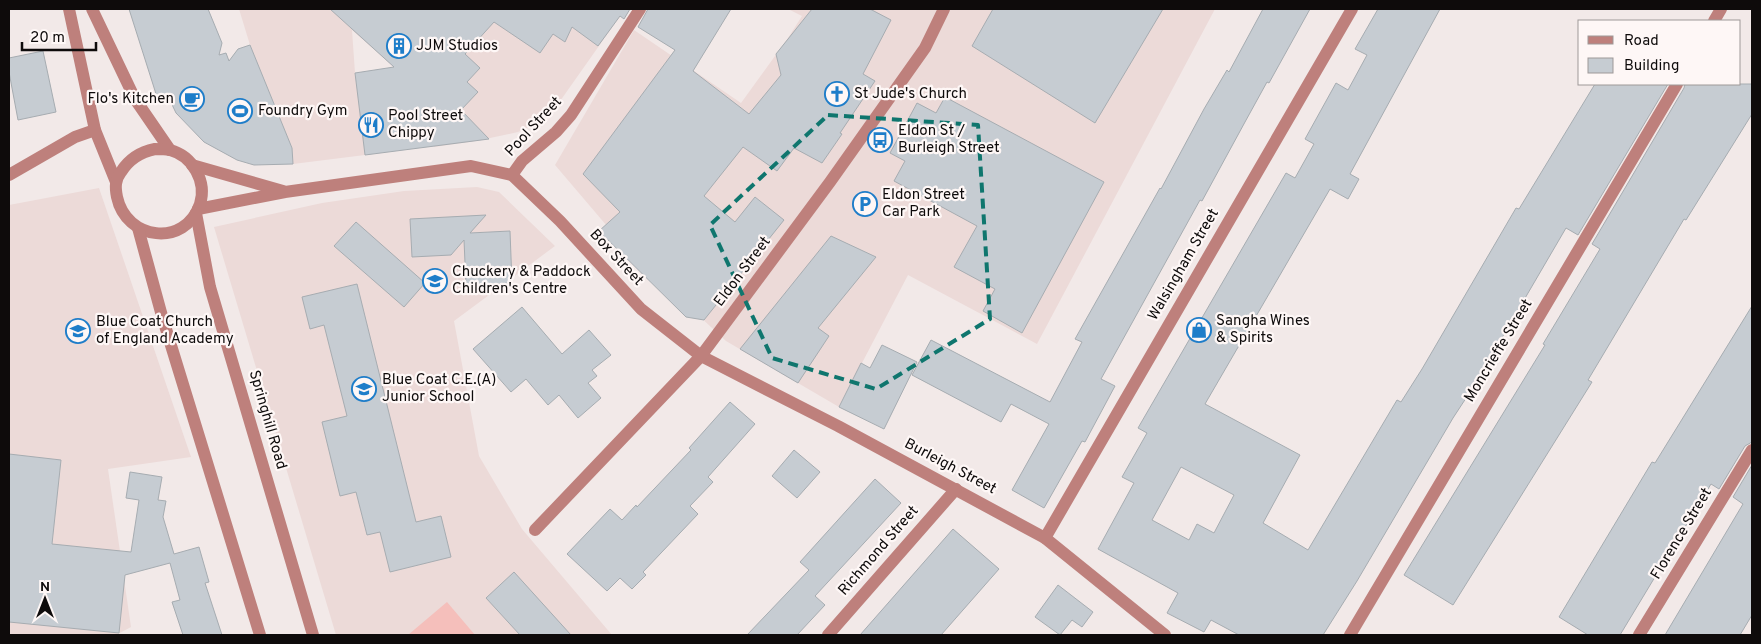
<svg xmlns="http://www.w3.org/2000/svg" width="1761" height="644" viewBox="0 0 1761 644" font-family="Overpass,sans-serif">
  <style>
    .built { fill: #ecdad8 }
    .green { fill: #f5bfbb }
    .building { fill: #c6ccd2; stroke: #a6acb1; fill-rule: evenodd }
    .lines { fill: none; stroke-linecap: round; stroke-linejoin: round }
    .minor { stroke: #be807c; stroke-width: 12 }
    .tertiary { stroke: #be807c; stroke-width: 12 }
    .marked { fill: none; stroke: #0f766e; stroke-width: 4; stroke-dasharray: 10 6; stroke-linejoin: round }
    .labels { text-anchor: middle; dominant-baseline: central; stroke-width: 4.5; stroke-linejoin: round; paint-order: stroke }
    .poi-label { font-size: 15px; fill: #0e0b0b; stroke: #fef7f6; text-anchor: start }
    .street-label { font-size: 15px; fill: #0e0b0b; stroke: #fef7f6 }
  </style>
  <rect width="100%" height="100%" fill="#f2e9e8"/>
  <g class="built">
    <path d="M239,9H625L558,104L540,122L518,132L476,141L434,147L427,96L352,30L355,73L365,155L293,164L292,148L250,45Z"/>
    <path d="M788,9H1215L1037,344L908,275L839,407L726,341L624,246L555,165L634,30L741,103L788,38L802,16Z"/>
    <path d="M477,187L499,192L555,246L454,321L479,456L522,529L612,635H336L214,227L322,203L404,191Z"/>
    <path d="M99,188L191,457L108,469L131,627L116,635H9V205Z"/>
  </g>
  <path class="green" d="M447,602L475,635H408Z"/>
  <g class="building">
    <path d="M129,9H208L222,43L219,55L226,53L229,61L238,49L250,45L292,148L293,164L254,165L237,160L204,142L176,113L167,94L157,97Z"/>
    <path d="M330,9H630L624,19L620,16L598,46L572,27L565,42L553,34L540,53L494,22L465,54L480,68L467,82L478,92L461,110L489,139L365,155L355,73L394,67Z"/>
    <path d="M648,9H731L693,71L749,114L781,75L776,54L812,9H870L891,20L863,74L875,81L840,133L842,134L822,163L794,148L777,171L743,147L704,196L735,222L755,197L784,220L704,320L686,317L599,231L620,212L583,174L675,50L638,27Z"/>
    <path d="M993,9H1163L1095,123L972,46Z"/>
    <path d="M1263,9H1310L1269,83L1267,82L1245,122L1202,201L1200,200L1101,379L1115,386L1085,442L1082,441L1044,508L1012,490L1049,424L1011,404L1001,422L912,375L931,340L1050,402L1082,342L1075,339L1160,188L1161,189L1204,109L1227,70L1229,72Z"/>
    <path d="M1378,9H1440L1350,174L1359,179L1348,199L1330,189L1205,404L1300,455L1263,523L1308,550L1397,400L1401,402L1422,369L1516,208L1519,209L1595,84H1668L1578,235L1566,228L1472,389L1453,418L1357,581L1323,635H1239L1211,620L1204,632L1167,613L1178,593L1098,549L1134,483L1122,477L1147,433L1138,428L1286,173L1295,178L1314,144L1305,139L1336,83L1348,90L1367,55L1355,49ZM1181,467L1234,495L1214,533L1197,524L1189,540L1152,520Z"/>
    <path d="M43,51L56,112L18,120L9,72V58Z"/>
    <path d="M1685,84H1752V114L1686,220L1684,219L1588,380L1592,382L1453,605L1404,575L1545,345L1543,344L1600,249L1592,244L1684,88Z"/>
    <path d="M945,97L1104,182L1022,333L983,311L995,289L954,267L977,226L894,181L905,161L890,153L917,103L936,113Z"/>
    <path d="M486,215L470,233L510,231L512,283L466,285L464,240L451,255L412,257L410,219Z"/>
    <path d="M356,222L425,283L404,307L334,246Z"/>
    <path d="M831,236L876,257L818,328L829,336L798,383L740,349Z"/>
    <path d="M357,284L416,522L441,516L451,557L390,572L380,532L367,535L356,492L340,496L322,422L347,416L324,325L310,329L302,297Z"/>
    <path d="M1752,306V442L1745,446L1719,489L1711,484L1620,635H1588L1559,617L1652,462L1655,463Z"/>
    <path d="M522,307L562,354L589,330L611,355L592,370L597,376L588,383L601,398L578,418L559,395L548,405L526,379L511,392L473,349Z"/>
    <path d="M882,345L917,362L884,429L839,407L861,363L870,368Z"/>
    <path d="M730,402L755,424L708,477L713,482L690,506L698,514L643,572L646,575L632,589L620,578L607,591L567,554L610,509L622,520L636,505L637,507L691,450L689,448Z"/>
    <path d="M794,450L820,472L797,498L772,476Z"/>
    <path d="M9,454L61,460L52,544L131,552L139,500L126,498L130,472L162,477L158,500L166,501L163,517L174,554L199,547L209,582L205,583L222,635H183L172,602L180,600L170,563L125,575L119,633L9,622Z"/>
    <path d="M1752,465V615L1740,635H1665L1743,504L1733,497Z"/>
    <path d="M875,479L901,503L815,596L825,605L797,635H747L809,570L800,562Z"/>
    <path d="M953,529L999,569L941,635H860Z"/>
    <path d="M514,572L571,635H520L486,598Z"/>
    <path d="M1058,585L1093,612L1082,627L1072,620L1060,635L1035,617Z"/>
  </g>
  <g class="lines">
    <g class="minor">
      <path d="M1714,21L1721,9"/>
      <path d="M192,165L283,191"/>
      <path d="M9,175L75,137L95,130"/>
      <path d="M512,175L522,161L556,132L571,115L640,9"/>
      <path d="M198,209L285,192L471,166L512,175L560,221L641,309L701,356L838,426L1045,538L1165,635"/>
      <path d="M535,530L701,356L830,182L925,48L944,9"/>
      <path d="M1045,538L1352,9"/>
      <path d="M828,635L956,489"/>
      <path d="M1350,635L1677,84"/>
      <path d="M1639,635L1752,450"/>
    </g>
    <g class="tertiary">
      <path d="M69,9L95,130L116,182"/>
      <path d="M92,9L135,99L170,150"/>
      <path d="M155,149C160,149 165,149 170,150C193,156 207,182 200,204C185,248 126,240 117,197C115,187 115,180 121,172C129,159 140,152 155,149Z"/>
      <path d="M196,213L210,287L313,635"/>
      <path d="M138,228L162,316L260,635"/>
    </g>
  </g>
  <path class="marked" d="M828,115L978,125L990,319L876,389L772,358L710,225Z"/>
  <defs>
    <symbol id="building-ring" viewBox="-11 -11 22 22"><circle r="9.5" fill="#fef7f6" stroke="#1e7dc9" stroke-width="1.5"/><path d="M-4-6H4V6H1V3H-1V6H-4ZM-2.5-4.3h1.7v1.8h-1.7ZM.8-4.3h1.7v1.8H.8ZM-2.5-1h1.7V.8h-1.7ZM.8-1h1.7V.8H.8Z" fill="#1e7dc9"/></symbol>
    <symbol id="church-ring" viewBox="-11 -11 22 22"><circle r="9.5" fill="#fef7f6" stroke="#1e7dc9" stroke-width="1.5"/><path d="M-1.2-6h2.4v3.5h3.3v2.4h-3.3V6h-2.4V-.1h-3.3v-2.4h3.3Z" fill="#1e7dc9"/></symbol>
    <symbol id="cafe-ring" viewBox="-11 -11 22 22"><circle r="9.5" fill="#fef7f6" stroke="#1e7dc9" stroke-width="1.5"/><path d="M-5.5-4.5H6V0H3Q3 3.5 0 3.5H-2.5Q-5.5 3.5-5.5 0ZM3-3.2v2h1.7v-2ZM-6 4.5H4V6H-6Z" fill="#1e7dc9"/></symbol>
    <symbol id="stadium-ring" viewBox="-11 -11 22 22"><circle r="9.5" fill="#fef7f6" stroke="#1e7dc9" stroke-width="1.5"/><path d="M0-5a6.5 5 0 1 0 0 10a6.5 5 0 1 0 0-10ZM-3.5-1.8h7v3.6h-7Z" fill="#1e7dc9"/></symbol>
    <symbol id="restaurant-ring" viewBox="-11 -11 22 22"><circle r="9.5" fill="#fef7f6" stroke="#1e7dc9" stroke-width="1.5"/><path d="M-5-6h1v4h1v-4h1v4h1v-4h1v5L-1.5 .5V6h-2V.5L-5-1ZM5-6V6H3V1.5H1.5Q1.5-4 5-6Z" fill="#1e7dc9"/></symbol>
    <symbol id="bus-ring" viewBox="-11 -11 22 22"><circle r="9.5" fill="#fef7f6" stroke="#1e7dc9" stroke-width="1.5"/><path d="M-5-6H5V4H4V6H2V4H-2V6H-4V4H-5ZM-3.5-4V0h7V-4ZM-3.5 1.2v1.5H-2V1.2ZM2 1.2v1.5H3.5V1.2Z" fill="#1e7dc9"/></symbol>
    <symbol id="parking-ring" viewBox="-11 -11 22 22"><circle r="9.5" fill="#fef7f6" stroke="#1e7dc9" stroke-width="1.5"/><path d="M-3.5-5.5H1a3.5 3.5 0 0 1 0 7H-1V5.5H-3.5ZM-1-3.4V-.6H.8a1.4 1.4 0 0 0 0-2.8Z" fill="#1e7dc9"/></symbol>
    <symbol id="school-ring" viewBox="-11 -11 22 22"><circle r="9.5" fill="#fef7f6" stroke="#1e7dc9" stroke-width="1.5"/><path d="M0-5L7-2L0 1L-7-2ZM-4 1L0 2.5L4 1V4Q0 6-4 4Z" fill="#1e7dc9"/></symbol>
    <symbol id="shop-ring" viewBox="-11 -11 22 22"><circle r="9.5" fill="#fef7f6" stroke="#1e7dc9" stroke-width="1.5"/><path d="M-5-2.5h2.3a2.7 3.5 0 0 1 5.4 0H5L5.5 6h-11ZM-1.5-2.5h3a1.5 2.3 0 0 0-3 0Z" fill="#1e7dc9"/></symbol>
  </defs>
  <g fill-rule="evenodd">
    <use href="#building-ring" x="385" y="32" width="28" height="28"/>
    <use href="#church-ring" x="823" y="80" width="28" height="28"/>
    <use href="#cafe-ring" x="178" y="85" width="28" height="28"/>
    <use href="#stadium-ring" x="226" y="97" width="28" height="28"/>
    <use href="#restaurant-ring" x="357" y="111" width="28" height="28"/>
    <use href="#bus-ring" x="866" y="126" width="28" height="28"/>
    <use href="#parking-ring" x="851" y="190" width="28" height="28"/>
    <use href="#school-ring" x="421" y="267" width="28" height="28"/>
    <use href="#shop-ring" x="1185" y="316" width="28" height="28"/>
    <use href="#school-ring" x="64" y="317" width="28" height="28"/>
    <use href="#school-ring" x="350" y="375" width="28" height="28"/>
  </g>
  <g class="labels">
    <g class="poi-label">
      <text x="416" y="46">JJM Studios</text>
      <text x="854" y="94">St Jude's Church</text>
      <text x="174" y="99" text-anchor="end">Flo's Kitchen</text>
      <text x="258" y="111">Foundry Gym</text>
      <text x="388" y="116">Pool Street<tspan x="388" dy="17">Chippy</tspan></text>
      <text x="898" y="131">Eldon St /<tspan x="898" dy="17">Burleigh Street</tspan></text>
      <text x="882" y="195">Eldon Street<tspan x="882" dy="17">Car Park</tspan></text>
      <text x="452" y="272">Chuckery &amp; Paddock<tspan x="452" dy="17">Children's Centre</tspan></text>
      <text x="1216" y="321">Sangha Wines<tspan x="1216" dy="17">&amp; Spirits</tspan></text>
      <text x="96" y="322">Blue Coat Church<tspan x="96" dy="17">of England Academy</tspan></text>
      <text x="382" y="380">Blue Coat C.E.(A)<tspan x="382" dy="17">Junior School</tspan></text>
    </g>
    <g class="street-label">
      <text transform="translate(534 127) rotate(-47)">Pool Street</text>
      <text transform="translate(616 258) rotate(47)">Box Street</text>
      <text transform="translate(1184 265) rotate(-60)">Walsingham Street</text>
      <text transform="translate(743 272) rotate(-53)">Eldon Street</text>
      <text transform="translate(1499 351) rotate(-59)">Moncrieffe Street</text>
      <text transform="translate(267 420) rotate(74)">Springhill Road</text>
      <text transform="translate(950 467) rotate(28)">Burleigh Street</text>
      <text transform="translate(1682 534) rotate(-59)">Florence Street</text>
      <text transform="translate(879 551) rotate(-49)">Richmond Street</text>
    </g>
  </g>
  <rect width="1761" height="644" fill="none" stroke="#0e0b0b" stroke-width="20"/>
  <rect x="1578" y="20" width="162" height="65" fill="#fef7f6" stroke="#9e9998"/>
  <rect x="1588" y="36" width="25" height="8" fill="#be807c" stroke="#9e9998"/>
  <text x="1624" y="45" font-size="15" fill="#0e0b0b">Road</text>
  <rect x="1588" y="58" width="25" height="15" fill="#c6ccd2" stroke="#9e9998"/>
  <text x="1624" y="70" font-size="15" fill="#0e0b0b">Building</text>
  <g transform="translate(45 599)" stroke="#fef7f6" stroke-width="4" paint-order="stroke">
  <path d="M0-4L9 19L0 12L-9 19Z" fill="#0e0b0b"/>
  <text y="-8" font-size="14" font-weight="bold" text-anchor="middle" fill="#0e0b0b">N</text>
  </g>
  <path d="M22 42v8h74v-8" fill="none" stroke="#0e0b0b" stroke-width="2.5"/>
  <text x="30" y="42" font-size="15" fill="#0e0b0b" stroke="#fef7f6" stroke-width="4" paint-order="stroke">20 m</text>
</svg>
